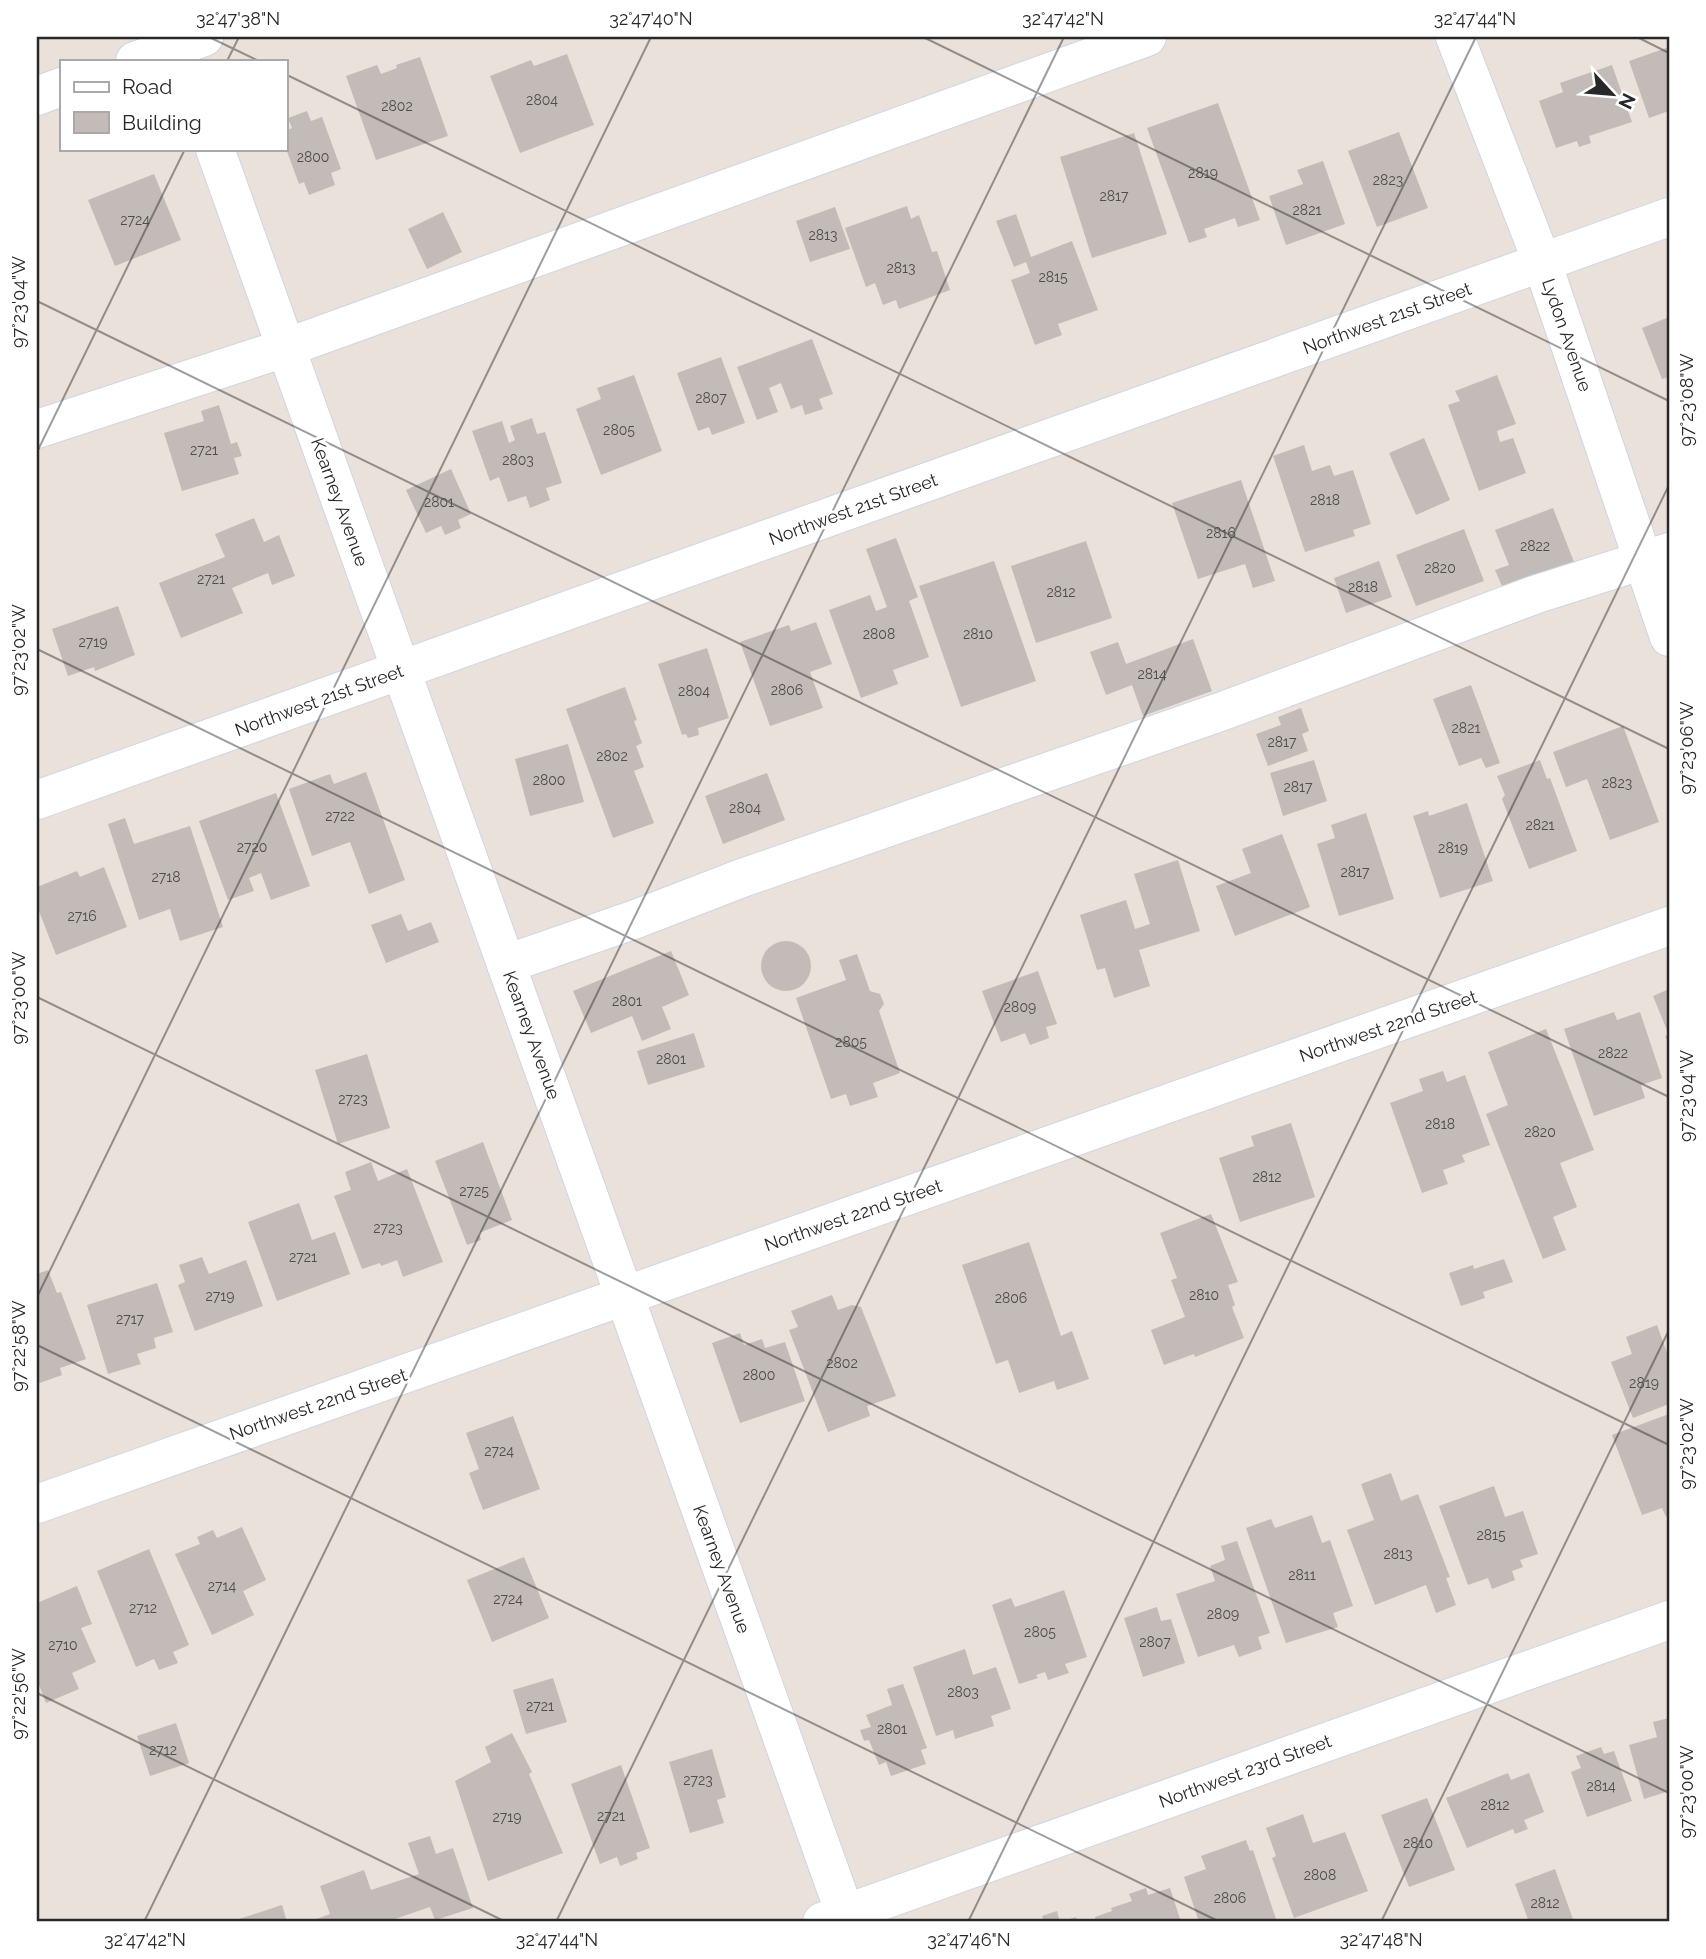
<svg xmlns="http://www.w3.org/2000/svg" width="1706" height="1959" viewBox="0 0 1706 1959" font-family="Raleway,sans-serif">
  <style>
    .building { fill: #c2bbb7 }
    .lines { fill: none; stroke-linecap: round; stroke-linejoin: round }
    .minor-casing { stroke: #cfd5e1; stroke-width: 40 }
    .minor { stroke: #fff; stroke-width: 38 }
    .ticks { fill: none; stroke: #282828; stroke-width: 2; stroke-opacity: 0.45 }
    .labels { text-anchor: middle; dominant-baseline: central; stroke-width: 6; stroke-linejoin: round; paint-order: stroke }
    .number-label { font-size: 14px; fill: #4e4d4c }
    .street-label { font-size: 18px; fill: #282828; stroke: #fff }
    .neatline { fill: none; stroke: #282828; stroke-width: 2.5 }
    .ticks-label { font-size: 18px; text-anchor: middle; fill: #282828 }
  </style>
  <rect width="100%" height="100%" fill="#eae1da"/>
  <g class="building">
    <path d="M1669,47V111L1649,118L1629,61Z"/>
    <path d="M567,54L594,125L520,153L490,76L531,60L534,66Z"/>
    <path d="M420,57L448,136L376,160L346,76L377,65L381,74L397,68L396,65Z"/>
    <path d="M1612,65L1632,122L1589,136L1591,143L1579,147L1577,141L1556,148L1539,101L1563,92L1560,83Z"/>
    <path d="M1218,103L1260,220L1238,227L1235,218L1204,229L1207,237L1189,243L1147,128Z"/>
    <path d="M307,111L311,121L322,117L341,169L331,173L335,185L309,195L304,182L299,184L285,146V131L292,128L288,118Z"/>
    <path d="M1399,132L1428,208L1377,227L1348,151Z"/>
    <path d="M1134,133L1167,234L1092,258L1060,157Z"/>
    <path d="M1323,161L1345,224L1286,245L1269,196L1303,184L1297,170Z"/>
    <path d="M154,174L181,240L115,266L88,200Z"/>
    <path d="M907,206L911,219L919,215L932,252L937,251L950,290L899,309L896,300L883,305L875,283L866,287L845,228Z"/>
    <path d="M835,207L850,249L810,262L796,221Z"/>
    <path d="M443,212L462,252L427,269L408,229Z"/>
    <path d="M1016,214L1031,257L1072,241L1098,310L1058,324L1062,335L1035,345L1011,280L1030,273L1026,262L1014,267L996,221Z"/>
    <path d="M1669,317V377L1662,379L1642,328Z"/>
    <path d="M812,339L833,394L819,399L823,409L805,415L802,405L791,409L781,383L769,388L778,412L757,420L737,367Z"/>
    <path d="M721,357L745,423L712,435L709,427L698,431L677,373Z"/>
    <path d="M634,375L662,451L601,475L576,409L601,399L597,388Z"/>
    <path d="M1497,375L1516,424L1497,431L1500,442L1513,438L1526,473L1479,491L1448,405L1460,401L1455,391Z"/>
    <path d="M219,405L231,444L237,442L242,456L234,458L239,474L182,491L164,433L204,421L201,411Z"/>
    <path d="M532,418L537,434L545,432L562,483L546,488L550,500L530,508L526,496L508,502L499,477L490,481L472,431L502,421L509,443L515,440L510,426Z"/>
    <path d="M1424,438L1450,500L1416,515L1389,453Z"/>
    <path d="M1304,445L1312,471L1330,465L1334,476L1353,470L1371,524L1353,530L1355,536L1305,552L1273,456Z"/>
    <path d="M451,469L471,514L458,520L461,528L445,535L441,526L426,533L406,490Z"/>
    <path d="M1241,480L1275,581L1253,588L1245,564L1198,579L1172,503Z"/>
    <path d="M1553,508L1574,562L1517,586L1515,581L1502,586L1495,570L1509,565L1495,530Z"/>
    <path d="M254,518L264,542L279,535L295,576L272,585L268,573L232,588L243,613L181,638L159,583L225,557L215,534Z"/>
    <path d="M1464,529L1484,581L1416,606L1396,555Z"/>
    <path d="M896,538L918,597L909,601L929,657L893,670L898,684L861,698L829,610L870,595L876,611L887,607L866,549Z"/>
    <path d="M1086,541L1112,618L1036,643L1011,566Z"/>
    <path d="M994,561L1036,681L961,707L919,586Z"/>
    <path d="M1379,561L1392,597L1346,613L1334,578Z"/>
    <path d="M118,606L135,655L95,671L94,667L68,676L52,629Z"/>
    <path d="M816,622L832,664L810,672L823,708L770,726L740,642L789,625L791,631Z"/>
    <path d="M1193,639L1212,691L1143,716L1132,685L1106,695L1090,652L1118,642L1126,664Z"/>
    <path d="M707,648L729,718L698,728L699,735L688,738L686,734L682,735L658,664Z"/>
    <path d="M1471,685L1500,763L1486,768L1481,758L1459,766L1433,699Z"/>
    <path d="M625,687L637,720L634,721L642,743L636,746L644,767L634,771L654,823L613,838L566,709Z"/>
    <path d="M1301,708L1309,731L1302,734L1308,751L1268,766L1256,734L1281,725L1278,717Z"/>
    <path d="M1623,726L1659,822L1610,840L1587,779L1566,787L1553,752Z"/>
    <path d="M568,744L584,802L530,816L515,759Z"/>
    <path d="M1314,760L1327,801L1283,816L1270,773Z"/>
    <path d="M1540,760L1547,779L1550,778L1577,851L1529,869L1502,799L1505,795L1497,776Z"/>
    <path d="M366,772L405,880L369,894L350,842L312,856L289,789L330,774L334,784Z"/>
    <path d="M767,773L785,820L723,844L705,796Z"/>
    <path d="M276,793L310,886L271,900L261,873L249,878L254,891L228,900L199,821Z"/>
    <path d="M1467,803L1493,881L1440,898L1413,816L1428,811L1429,816Z"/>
    <path d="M1366,813L1394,899L1339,916L1317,844L1335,838L1331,825Z"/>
    <path d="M125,818L134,844L190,826L223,927L180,941L170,909L139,920L108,824Z"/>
    <path d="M1282,834L1310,907L1235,936L1216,886L1251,873L1242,849Z"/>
    <path d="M1178,860L1200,931L1139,950L1150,986L1114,998L1105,968L1097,970L1080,915L1126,900L1135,929L1150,924L1134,874Z"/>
    <path d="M104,867L127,927L56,955L37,906V887L77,871L80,877Z"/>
    <path d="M401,914L408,931L431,922L439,942L386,963L371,925Z"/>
    <circle cx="786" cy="966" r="25"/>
    <path d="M671,951L689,995L662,1007L671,1029L642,1041L632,1016L591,1033L573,991Z"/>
    <path d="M857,954L870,991L880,994L884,1004L879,1011L900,1073L873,1083L878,1097L850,1106L846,1094L831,1099L796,998L846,980L839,960Z"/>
    <path d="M1038,971L1057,1024L1046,1027L1049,1038L1030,1045L1025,1033L1001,1042L982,991Z"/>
    <path d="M1669,989V1046L1665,1036L1669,1035L1653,996Z"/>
    <path d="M1614,1012L1617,1020L1640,1012L1662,1078L1641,1085L1645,1098L1594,1116L1564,1029Z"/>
    <path d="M1546,1029L1594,1150L1560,1163L1577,1207L1553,1217L1566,1250L1543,1259L1486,1114L1508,1105L1488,1052Z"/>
    <path d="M694,1033L705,1067L648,1085L637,1051Z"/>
    <path d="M367,1054L390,1128L338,1144L315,1070Z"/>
    <path d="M1443,1071L1447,1082L1465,1075L1490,1145L1462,1155L1465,1162L1443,1170L1448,1184L1422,1193L1390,1103L1423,1091L1419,1079Z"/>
    <path d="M1291,1123L1315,1197L1240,1222L1219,1158L1254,1146L1251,1136Z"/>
    <path d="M483,1142L512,1220L479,1233L481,1240L467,1245L435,1161Z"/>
    <path d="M371,1162L378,1181L407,1169L443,1262L403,1277L397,1260L381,1266L380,1263L362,1269L334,1196L351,1190L345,1172Z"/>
    <path d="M299,1203L312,1240L335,1232L350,1274L277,1301L248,1222Z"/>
    <path d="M1211,1214L1238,1282L1228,1285L1235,1305L1232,1307L1244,1338L1195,1357L1194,1354L1164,1365L1151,1330L1185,1317L1171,1280L1177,1278L1160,1233Z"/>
    <path d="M1029,1242L1061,1336L1072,1331L1089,1379L1057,1390L1054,1381L1019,1393L1008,1360L996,1364L962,1265Z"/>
    <path d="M202,1257L209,1274L246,1260L263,1306L195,1331L178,1285L185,1282L179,1265Z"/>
    <path d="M1504,1259L1513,1282L1483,1292L1485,1298L1461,1306L1449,1273L1473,1265L1474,1269Z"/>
    <path d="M48,1270L57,1293L61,1292L86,1359L60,1368L62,1375L37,1384V1274Z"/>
    <path d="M157,1283L173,1332L154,1338L156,1348L137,1354L141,1364L108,1374L87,1305Z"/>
    <path d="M832,1295L838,1310L852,1305L861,1307L896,1396L867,1406L870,1416L828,1432L789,1330L798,1327L791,1311Z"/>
    <path d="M1657,1325L1669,1358V1404L1633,1418L1611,1362L1632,1354L1626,1337Z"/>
    <path d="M740,1333L744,1345L762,1339L765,1348L785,1342L805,1401L740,1423L712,1343Z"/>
    <path d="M1669,1414V1516L1666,1517L1662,1508L1642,1515L1612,1435Z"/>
    <path d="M513,1416L540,1489L483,1510L469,1473L479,1469L466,1433Z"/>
    <path d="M1391,1473L1401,1501L1418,1494L1450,1577L1446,1578L1456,1605L1436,1613L1426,1585L1375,1605L1347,1530L1374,1520L1361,1484Z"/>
    <path d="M1494,1486L1505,1517L1523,1511L1538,1554L1520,1560L1523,1567L1512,1571L1515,1580L1492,1589L1488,1578L1468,1585L1439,1506Z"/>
    <path d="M1312,1515L1322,1543L1330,1540L1353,1606L1333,1613L1338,1627L1286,1643L1246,1528L1271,1519L1275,1528Z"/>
    <path d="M242,1527L266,1580L243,1591L254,1615L212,1635L175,1554L200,1544L197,1537L213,1530L217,1538Z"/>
    <path d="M1237,1541L1270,1633L1258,1637L1262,1649L1239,1657L1234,1645L1198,1657L1176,1594L1215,1581L1210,1566L1225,1560L1221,1546Z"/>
    <path d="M149,1549L189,1645L173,1652L178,1663L159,1670L154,1659L136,1667L97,1571Z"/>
    <path d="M524,1557L549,1618L492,1642L467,1580Z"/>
    <path d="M77,1586L92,1624L81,1628L96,1662L72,1673L79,1689L46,1703L37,1680V1603Z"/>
    <path d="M1064,1590L1087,1657L1065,1664L1069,1673L1048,1680L1045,1672L1036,1675L1038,1678L1019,1684L992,1605L1011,1598L1015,1607Z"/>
    <path d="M1157,1607L1161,1621L1171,1619L1185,1663L1143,1677L1124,1618Z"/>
    <path d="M965,1649L973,1675L996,1667L1011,1709L991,1716L994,1726L955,1739L953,1730L936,1736L913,1667Z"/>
    <path d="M553,1678L567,1722L526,1734L513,1690Z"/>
    <path d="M903,1684L927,1748L921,1750L926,1764L891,1776L886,1762L879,1765L869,1740L864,1741L860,1730L871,1727L866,1715L892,1705L887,1689Z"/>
    <path d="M1669,1718V1791L1644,1799L1629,1745L1657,1737L1653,1722Z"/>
    <path d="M176,1723L189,1763L150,1776L137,1736Z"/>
    <path d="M512,1733L532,1772L529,1774L563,1853L488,1881L455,1781L491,1762L485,1747Z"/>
    <path d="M1601,1747L1604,1754L1614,1751L1632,1801L1587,1817L1571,1772L1581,1768L1576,1756Z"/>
    <path d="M712,1749L726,1797L717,1800L724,1823L690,1833L669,1762Z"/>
    <path d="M621,1765L650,1848L636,1853L638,1859L620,1866L617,1857L600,1864L571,1784Z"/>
    <path d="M1508,1773L1511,1780L1529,1773L1544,1812L1524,1820L1528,1829L1515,1834L1513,1829L1467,1848L1446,1798Z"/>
    <path d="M1427,1798L1455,1870L1409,1887L1381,1815Z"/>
    <path d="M1303,1814L1313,1843L1345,1832L1368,1891L1294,1918L1272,1858L1276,1856L1266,1828Z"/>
    <path d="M430,1836L436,1854L453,1848L473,1908L435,1920L430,1907L386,1922H318L317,1919L330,1914L320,1886L364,1870L371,1890L419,1874L408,1843Z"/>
    <path d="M1246,1840L1250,1851L1253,1850L1277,1922H1217L1216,1920L1199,1922L1184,1877L1206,1869L1201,1856Z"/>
    <path d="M1555,1869L1574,1922H1529L1515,1884Z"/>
    <path d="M1146,1888L1148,1895L1170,1888L1181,1922H1096L1095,1917L1112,1911L1111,1908L1132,1901L1129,1894Z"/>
    <path d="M282,1905L287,1922H230Z"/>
    <path d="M1057,1911L1060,1922H1044L1042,1916Z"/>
    <path d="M1076,1917L1077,1922H1060Z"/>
  </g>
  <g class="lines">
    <defs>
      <g id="minor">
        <path d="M1455,37L1542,262L1669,637"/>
        <path d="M135,61L204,37"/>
        <path d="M37,96L61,87"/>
        <path d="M215,149L848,1922"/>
        <path d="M37,429L285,348L1147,37"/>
        <path d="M37,800L1669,217"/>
        <path d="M506,964L636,919L742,878L1220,712L1537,594L1669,552"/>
        <path d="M37,1504L1669,926"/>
        <path d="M822,1922L1669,1620"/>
      </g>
    </defs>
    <use href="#minor" class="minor-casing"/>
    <use href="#minor" class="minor"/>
  </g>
  <path class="ticks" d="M209,37L259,61M923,37L1669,401M1637,37L1669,53M227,61L239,37M285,74L1669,749M37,301L1669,1097M37,452L185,149M37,649L1669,1445M37,997L1669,1793M37,1297L651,37M37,1345L1220,1922M37,1693L506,1922M144,1922L1064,37M556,1922L1476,37M968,1922L1669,485M1381,1922L1669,1330"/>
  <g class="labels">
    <g class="number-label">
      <text x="542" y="100">2804</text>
      <text x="397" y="106">2802</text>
      <text x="313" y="157">2800</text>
      <text x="1203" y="173">2819</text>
      <text x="1388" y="180">2823</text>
      <text x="1114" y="196">2817</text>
      <text x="1307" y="210">2821</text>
      <text x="135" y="220">2724</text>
      <text x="823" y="235">2813</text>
      <text x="901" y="268">2813</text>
      <text x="1053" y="277">2815</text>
      <text x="711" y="398">2807</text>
      <text x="619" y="430">2805</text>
      <text x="204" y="450">2721</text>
      <text x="518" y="460">2803</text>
      <text x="1325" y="500">2818</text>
      <text x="439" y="502">2801</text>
      <text x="1221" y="533">2816</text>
      <text x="1535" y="546">2822</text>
      <text x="1440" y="568">2820</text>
      <text x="211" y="579">2721</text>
      <text x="1363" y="587">2818</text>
      <text x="1061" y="592">2812</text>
      <text x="879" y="634">2808</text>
      <text x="978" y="634">2810</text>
      <text x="93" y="642">2719</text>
      <text x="1152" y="674">2814</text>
      <text x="787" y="690">2806</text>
      <text x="694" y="691">2804</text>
      <text x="1466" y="728">2821</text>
      <text x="1282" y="742">2817</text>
      <text x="612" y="756">2802</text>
      <text x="549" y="780">2800</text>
      <text x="1617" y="783">2823</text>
      <text x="1298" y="787">2817</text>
      <text x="745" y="808">2804</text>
      <text x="340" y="816">2722</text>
      <text x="1540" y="825">2821</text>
      <text x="252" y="847">2720</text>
      <text x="1453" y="848">2819</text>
      <text x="1355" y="872">2817</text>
      <text x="166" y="877">2718</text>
      <text x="82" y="916">2716</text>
      <text x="627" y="1001">2801</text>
      <text x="1020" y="1007">2809</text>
      <text x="851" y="1042">2805</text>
      <text x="1613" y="1053">2822</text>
      <text x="671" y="1059">2801</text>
      <text x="353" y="1099">2723</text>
      <text x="1440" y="1124">2818</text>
      <text x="1540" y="1132">2820</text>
      <text x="1267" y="1177">2812</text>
      <text x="474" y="1191">2725</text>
      <text x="388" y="1228">2723</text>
      <text x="303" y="1257">2721</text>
      <text x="1204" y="1295">2810</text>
      <text x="220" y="1296">2719</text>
      <text x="1011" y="1298">2806</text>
      <text x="130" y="1319">2717</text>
      <text x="842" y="1363">2802</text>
      <text x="759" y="1375">2800</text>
      <text x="1644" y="1383">2819</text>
      <text x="499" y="1451">2724</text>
      <text x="1491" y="1535">2815</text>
      <text x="1398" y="1554">2813</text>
      <text x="1302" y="1575">2811</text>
      <text x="222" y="1586">2714</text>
      <text x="508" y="1599">2724</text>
      <text x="143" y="1608">2712</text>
      <text x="1223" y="1614">2809</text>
      <text x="1040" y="1632">2805</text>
      <text x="1155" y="1642">2807</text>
      <text x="63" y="1645">2710</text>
      <text x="963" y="1692">2803</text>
      <text x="540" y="1706">2721</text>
      <text x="892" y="1729">2801</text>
      <text x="163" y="1750">2712</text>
      <text x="698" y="1780">2723</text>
      <text x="1601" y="1786">2814</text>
      <text x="1495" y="1805">2812</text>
      <text x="611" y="1816">2721</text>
      <text x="507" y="1817">2719</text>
      <text x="1418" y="1843">2810</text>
      <text x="1320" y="1875">2808</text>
      <text x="1230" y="1898">2806</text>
      <text x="1545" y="1903">2812</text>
    </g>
    <g class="street-label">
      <text transform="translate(1387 318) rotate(-20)">Northwest 21st Street</text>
      <text transform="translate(1567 335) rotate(71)">Lydon Avenue</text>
      <text transform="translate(340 502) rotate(70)">Kearney Avenue</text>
      <text transform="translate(853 509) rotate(-20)">Northwest 21st Street</text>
      <text transform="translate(319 700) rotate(-20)">Northwest 21st Street</text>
      <text transform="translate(1388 1026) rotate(-19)">Northwest 22nd Street</text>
      <text transform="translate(532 1035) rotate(70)">Kearney Avenue</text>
      <text transform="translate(853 1215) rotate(-19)">Northwest 22nd Street</text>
      <text transform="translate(318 1404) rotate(-19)">Northwest 22nd Street</text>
      <text transform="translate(722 1569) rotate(70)">Kearney Avenue</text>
      <text transform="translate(1245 1771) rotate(-20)">Northwest 23rd Street</text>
    </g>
  </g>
  <rect width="1706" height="1959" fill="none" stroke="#ffffff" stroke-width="77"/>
  <rect x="60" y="60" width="228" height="91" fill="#ffffff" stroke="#a9a9a9" stroke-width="2"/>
  <rect x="74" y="82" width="35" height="10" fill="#ffffff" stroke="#a9a9a9" stroke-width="2"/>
  <text x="122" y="94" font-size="21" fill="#282828">Road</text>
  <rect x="74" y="112" width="35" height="21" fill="#c2bbb7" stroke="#a9a9a9" stroke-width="2"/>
  <text x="122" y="130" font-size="21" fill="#282828">Building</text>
  <g transform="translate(1612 94) rotate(116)" stroke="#ffffff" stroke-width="5" paint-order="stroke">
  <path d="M0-5L12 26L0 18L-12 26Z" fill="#282828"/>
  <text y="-10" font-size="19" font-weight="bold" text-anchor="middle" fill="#282828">N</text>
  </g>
  <rect x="38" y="38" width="1630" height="1882" class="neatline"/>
  <g class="ticks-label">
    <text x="238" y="25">32°47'38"N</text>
    <text x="651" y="25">32°47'40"N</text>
    <text x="1063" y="25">32°47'42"N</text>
    <text x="1475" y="25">32°47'44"N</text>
    <text transform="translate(19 302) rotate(-90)" y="6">97°23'04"W</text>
    <text transform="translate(1687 400) rotate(-90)" y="6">97°23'08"W</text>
    <text transform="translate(19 650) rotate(-90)" y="6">97°23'02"W</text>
    <text transform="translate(1687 748) rotate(-90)" y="6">97°23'06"W</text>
    <text transform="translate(19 998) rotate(-90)" y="6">97°23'00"W</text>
    <text transform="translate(1687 1096) rotate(-90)" y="6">97°23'04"W</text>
    <text transform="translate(19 1346) rotate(-90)" y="6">97°22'58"W</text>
    <text transform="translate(1687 1444) rotate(-90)" y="6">97°23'02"W</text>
    <text transform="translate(19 1694) rotate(-90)" y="6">97°22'56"W</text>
    <text transform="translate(1687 1792) rotate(-90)" y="6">97°23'00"W</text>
    <text x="145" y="1946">32°47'42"N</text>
    <text x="557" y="1946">32°47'44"N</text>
    <text x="969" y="1946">32°47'46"N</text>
    <text x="1381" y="1946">32°47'48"N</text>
  </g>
</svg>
